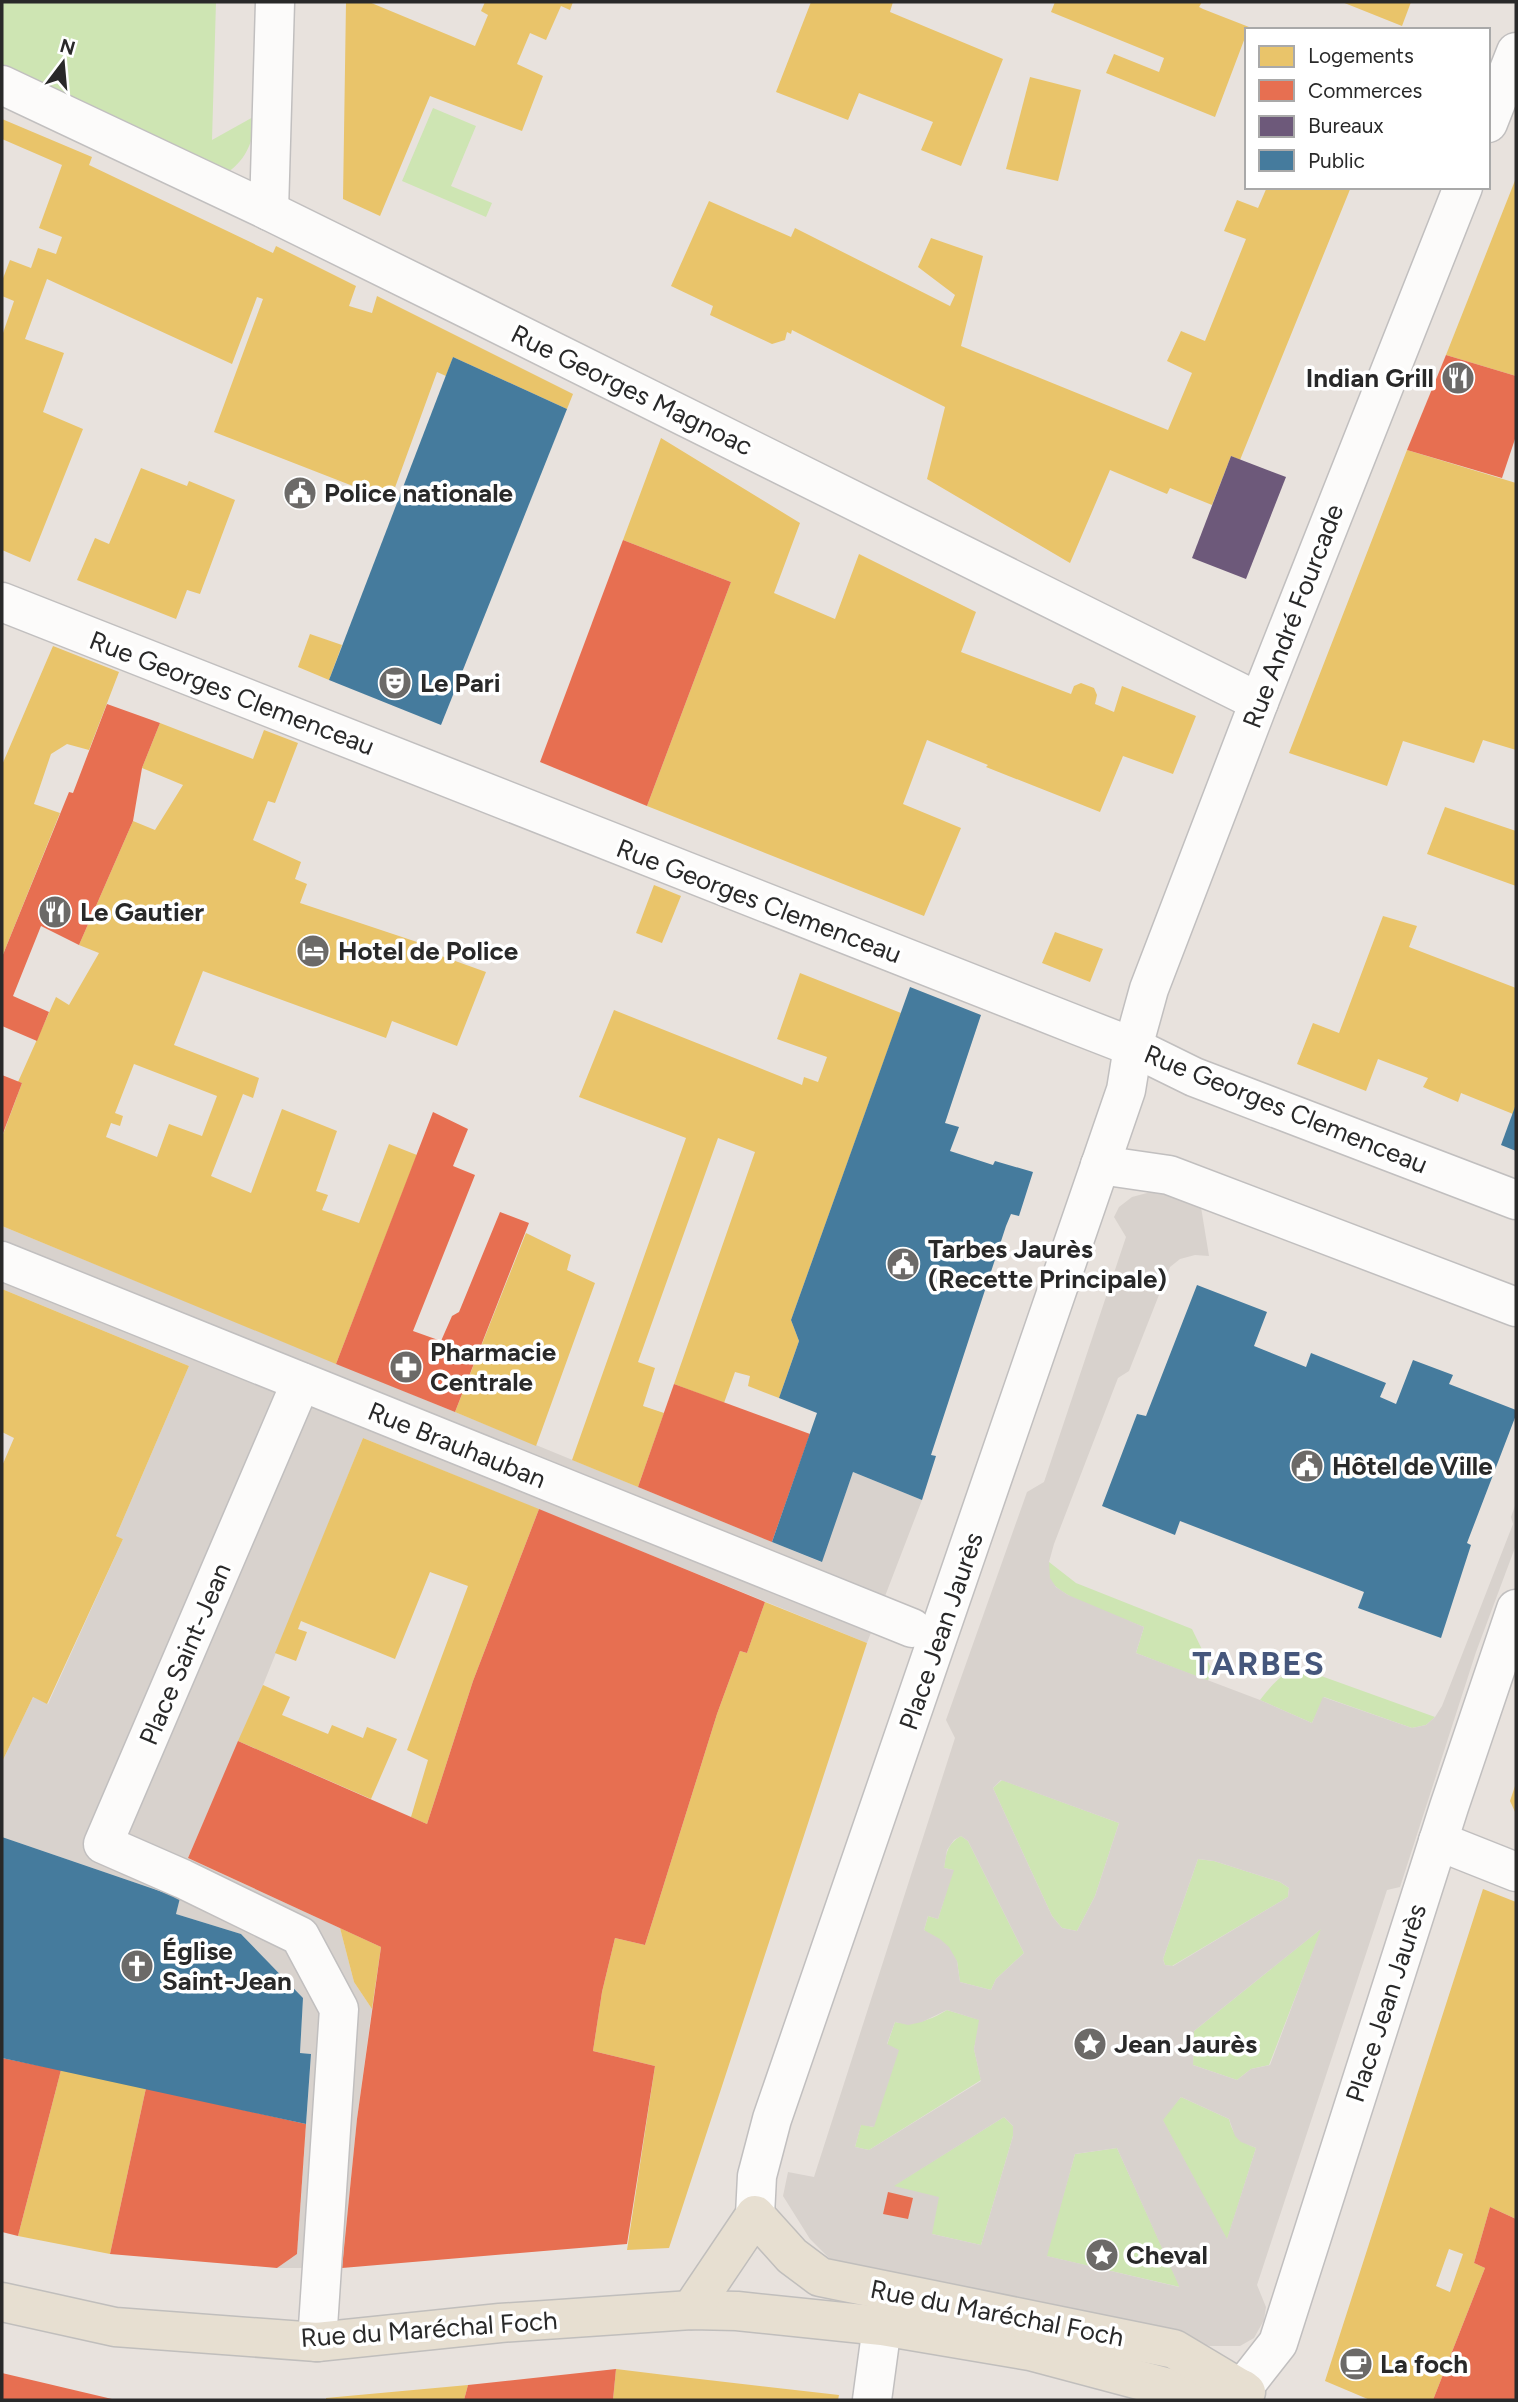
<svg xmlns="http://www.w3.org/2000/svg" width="1518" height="2402" viewBox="0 0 1518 2402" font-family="Figtree,sans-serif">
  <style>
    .green { fill: #cee5b3 }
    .plaza { fill: #d8d2cd; fill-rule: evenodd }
    .homes { fill: #e9c46a; fill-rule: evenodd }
    .shops { fill: #e76f51 }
    .offices { fill: #6d597a }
    .public { fill: #457b9d }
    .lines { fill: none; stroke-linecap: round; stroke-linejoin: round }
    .minor-casing { stroke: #c1bfbf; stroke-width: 41 }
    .major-casing { stroke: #c0bebc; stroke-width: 41 }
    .minor { stroke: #fcfbfa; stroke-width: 38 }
    .major { stroke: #e7dfd1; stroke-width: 38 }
    .labels { text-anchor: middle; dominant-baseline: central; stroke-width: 7; stroke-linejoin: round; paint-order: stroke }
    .poi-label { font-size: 26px; font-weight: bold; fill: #292929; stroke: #fff; text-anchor: start }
    .street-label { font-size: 26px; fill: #292929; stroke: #fff }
    .district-label { font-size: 33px; font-weight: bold; letter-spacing: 2px; fill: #46577c; stroke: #fff }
  </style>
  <rect width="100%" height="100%" fill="#e8e2dd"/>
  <g class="green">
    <path d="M2,2H216L212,140L255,116C254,140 247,159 227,173L2,69Z"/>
    <path d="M433,108L476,126L451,186L492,203L486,217L402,181Z"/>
    <path d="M1049,1562L1076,1583L1192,1629L1211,1668L1208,1681L1136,1653L1144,1627C1123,1618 1058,1598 1050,1579C1048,1574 1049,1567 1049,1562Z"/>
    <path d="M1299,1668L1435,1717L1426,1725L1412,1728L1324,1697L1312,1723L1260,1700C1271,1686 1281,1673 1299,1668Z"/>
    <path d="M1002,1780L1119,1823L1095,1896L1077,1931L1062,1928L1052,1916L993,1788Z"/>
    <path d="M961,1836L968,1841L1024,1953L996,1979L991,1990L960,1982L957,1961L924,1930L928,1916L938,1919L953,1870L944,1868C946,1854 947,1844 961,1836Z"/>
    <path d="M1198,1859L1214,1861L1280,1882L1289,1888L1288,1897L1172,1966L1165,1965L1163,1959Z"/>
    <path d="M1322,1928L1269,2065L1251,2069L1237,2080L1193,2065L1194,2031Z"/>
    <path d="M947,2010L980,2020L974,2049L981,2080L869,2150L855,2147L861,2124L873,2127L898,2050L887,2045L895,2022C914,2026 931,2020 947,2010Z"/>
    <path d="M1181,2097L1229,2119C1233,2136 1241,2142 1256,2148L1227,2240L1162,2119Z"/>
    <path d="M1004,2117L1013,2126V2136L981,2245L932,2234L893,2186Z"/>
    <path d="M1117,2148L1180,2287L1046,2256L1075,2154Z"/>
  </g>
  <g class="plaza">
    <path d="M1173,1186L1199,1195L1209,1256L1195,1255L1180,1259L1170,1267L1129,1371L1118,1378L1054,1544L1049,1562L1050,1578L1056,1587L1068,1595L1144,1627L1136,1653L1260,1700L1312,1723L1323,1697L1412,1728L1426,1725L1435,1717L1442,1706L1513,1524L1511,1517L1516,1503V1545L1476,1652L1400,1887L1387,1890L1257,2285L1266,2307L1264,2320L1254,2338L1240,2346H1210L1003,2296L831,2260L810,2239L783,2196L788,2172L814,2177L955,1738L946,1720L1027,1492L1044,1482L1126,1237L1114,1217L1119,1207L1132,1197ZM1001,1780L1119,1823L1095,1896L1077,1931L1062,1928L1052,1916L993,1788ZM961,1836L968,1841L1024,1953L996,1979L991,1990L960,1982L957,1961L949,1947L940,1939L924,1930L928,1916L938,1919L954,1870L944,1868L947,1850L954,1840ZM1198,1859L1214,1861L1280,1882L1289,1888L1288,1897L1173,1966L1165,1965L1163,1959ZM1321,1929L1270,2065L1251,2069L1237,2080L1193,2065L1194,2031ZM947,2010L979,2020L974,2049L981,2081L869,2150L855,2147L861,2125L874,2127L899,2050L887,2044L895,2022L908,2025L922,2022ZM1181,2097L1229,2119L1235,2136L1241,2142L1256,2148L1227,2239L1163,2120ZM1004,2117L1013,2126V2136L981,2245L932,2234L939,2197L894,2186ZM1117,2148L1179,2286V2287L1047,2256L1075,2154Z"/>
    <path d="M2,1226L821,1562L853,1472L922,1500L867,1643L363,1438L263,1685L188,1858L340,1928L354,1982L372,2009L357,2119L342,2268H277L297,2254L311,2054L300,2053L303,1998L241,1934L176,1914L180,1898L2,1837V1762L33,1697L48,1704L123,1539L116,1536L189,1366L2,1289Z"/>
  </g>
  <g class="homes">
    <path d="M346,2H369L475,46L488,15L481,11L485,2H573L570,10L561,6L546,40L530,33L517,64L543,76L522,131L430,96L380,216L343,199Z"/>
    <path d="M811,2H893L890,12L1003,59L961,166L921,150L933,122L859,93L848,120L776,92Z"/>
    <path d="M1055,2H1202L1199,7L1203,9L1249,27L1215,117L1106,73L1114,54L1159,72L1164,58L1051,12Z"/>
    <path d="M1342,2H1411L1402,26Z"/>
    <path d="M1030,77L1081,90L1058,181L1006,169Z"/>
    <path d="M2,119L92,157L89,165L273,253L276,246L356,286L349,306L372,313L377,296L573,394L567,409L453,357L446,376L437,372L389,504L360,492L358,488L214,432L263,299L257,297L232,364L47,279L25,339L64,353L43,412L83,429L30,562L2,550V336L14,301L2,296V281L10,260L31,268L38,248L56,254L62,237L39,228L62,165L2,139Z"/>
    <path d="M1516,178V376L1446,355Z"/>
    <path d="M1267,187H1351L1240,460L1231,456L1212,505L1170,488L1167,494L1110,470L1070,563L927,479L945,407L792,330L791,334L787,332L785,340L772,344L710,315L713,306L671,286L709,201L791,237L795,228L950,306L955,295L918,267L931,238L983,256L961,346L1168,430L1192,373L1167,361L1181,331L1205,341L1246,239L1224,231L1237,200L1258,208Z"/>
    <path d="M661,438L800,523L774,593L835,619L859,554L976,612L961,652L1071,694L1074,686L1081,683L1094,688L1097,695L1095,704L1114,712L1122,686L1196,716L1173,774L1123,756L1100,812L986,767L988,765L927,740L903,804L961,828L924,916L647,806L731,582L623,540Z"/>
    <path d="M1407,450L1516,483V750L1483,740L1474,763L1403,741L1387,786L1289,753Z"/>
    <path d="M141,468L187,486L189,481L235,500L200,594L187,590L176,619L77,580L95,538L109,544Z"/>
    <path d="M310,634L342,645L329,680L298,667Z"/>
    <path d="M53,646L119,672L89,750L67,744L51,754L34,804L60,813L2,957V765Z"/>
    <path d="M160,723L253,759L264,730L298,743L275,803L268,801L253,840L301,862L295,879L307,884L300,903L420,943L419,948L486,972L457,1046L392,1021L386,1038L203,971L174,1045L259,1078L253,1098L243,1094L211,1176L251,1193L282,1109L337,1131L316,1191L328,1195L322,1210L359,1223L389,1144L417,1155L336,1364L2,1226V1137L22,1083L18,1082L56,997L69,1005L99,953L79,945L133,821L155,830L183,785L142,768ZM134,1064L217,1096L202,1136L169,1124L157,1157L106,1137L111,1123L120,1126L123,1116L115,1113Z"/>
    <path d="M1445,807L1516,831V886L1427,854Z"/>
    <path d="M654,885L681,896L662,943L636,933Z"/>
    <path d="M1383,916L1417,926L1409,947L1516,988V1104L1513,1114L1461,1093L1458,1102L1423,1087L1428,1078L1378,1059L1366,1091L1297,1064L1313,1023L1339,1033Z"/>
    <path d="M1055,932L1103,949L1090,982L1042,963Z"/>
    <path d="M800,973L901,1013L791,1320L799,1341L779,1398L748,1386L750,1376L735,1372L724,1403L674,1384L755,1152L718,1138L638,1362L655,1368L643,1406L664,1413L638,1487L572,1460L686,1138L579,1097L614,1010L802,1085L804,1077L818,1082L827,1057L777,1039Z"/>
    <path d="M526,1233L571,1255L567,1270L595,1283L536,1446L455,1412Z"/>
    <path d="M2,1289L189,1366L116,1536L123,1539L47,1704L33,1697L2,1762V1466L14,1438L2,1432Z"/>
    <path d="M363,1438L539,1509L473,1681L427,1824L411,1817L428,1760L407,1750L468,1586L430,1572L395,1659L301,1621L298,1629L307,1632L296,1661L275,1653Z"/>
    <path d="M765,1602L867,1643L669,2248L627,2250L655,2066L593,2051L602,1992L615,1938L645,1945L717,1714L740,1651L747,1653Z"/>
    <path d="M263,1685L290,1697L282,1715L328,1734L332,1725L363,1738L367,1727L397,1739L371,1799L238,1741Z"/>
    <path d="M1516,1783V1814L1510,1801Z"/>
    <path d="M1483,1889L1516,1902V2219L1490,2207L1474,2263L1485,2268L1433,2400H1370L1325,2381ZM1449,2249L1463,2254L1450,2292L1436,2286Z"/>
    <path d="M340,1928L381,1947L372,2009L354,1982Z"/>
    <path d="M61,2070L146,2088L110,2254L18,2236Z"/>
    <path d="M616,2369L665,2375L839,2395L838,2400H613Z"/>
    <path d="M468,2385L464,2400H326V2398Z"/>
  </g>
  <g class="shops">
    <path d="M1446,355L1516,376V436L1502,478L1407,450Z"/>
    <path d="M623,540L731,582L647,806L540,762Z"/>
    <path d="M107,704L160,723L142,768L133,821L79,945L41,926L13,996L49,1012L37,1041L2,1026V957L69,792L73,793Z"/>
    <path d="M2,1075L22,1083L2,1136Z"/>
    <path d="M433,1112L468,1129L453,1166L475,1175L413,1331L441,1341L452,1316L459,1312L500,1212L529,1223L455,1412L336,1364Z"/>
    <path d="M674,1384L810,1434L772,1542L638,1487Z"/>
    <path d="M539,1509L765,1602L747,1653L740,1651L717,1714L645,1945L615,1938L602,1992L593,2051L655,2066L627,2244L342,2268L357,2119L381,1947L188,1858L238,1741L427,1824L473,1681Z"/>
    <path d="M2,2058L61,2070L18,2236L2,2232Z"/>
    <path d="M146,2088L306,2124L297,2254L277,2268L110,2254Z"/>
    <path d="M888,2192L913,2198L908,2219L883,2214Z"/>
    <path d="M1490,2207L1516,2219V2400H1433L1485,2268L1474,2263Z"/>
    <path d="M616,2369L613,2400H464L468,2385Z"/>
    <path d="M2,2373L112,2399V2400H2Z"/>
  </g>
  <path class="offices" d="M1231,456L1286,477L1246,579L1192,558Z"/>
  <g class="public">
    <path d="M453,357L567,409L441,725L329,680Z"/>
    <path d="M910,987L981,1015L945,1123L959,1127L950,1151L993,1165L995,1161L1033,1172L1019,1216L1011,1214L1006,1226L931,1455L936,1456L922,1500L853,1472L822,1562L772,1542L817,1413L779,1398L799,1341L791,1320Z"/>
    <path d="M1516,1104V1151L1501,1145Z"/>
    <path d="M1197,1285L1267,1312L1254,1346L1306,1367L1311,1353L1386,1383L1380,1397L1396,1404L1413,1360L1453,1375L1449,1384L1516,1410V1415L1467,1543L1471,1545L1441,1638L1358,1608L1364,1592L1180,1521L1175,1535L1102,1506L1137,1414L1146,1416Z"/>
    <path d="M2,1837L180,1898L176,1914L241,1934L303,1998L300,2053L311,2054L306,2124L2,2058Z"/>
  </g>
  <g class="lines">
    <defs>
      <g id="minor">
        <path d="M2,85L269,211L470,310L1259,702"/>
        <path d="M1488,123L1516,52"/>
        <path d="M269,211L275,2"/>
        <path d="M2,602L1079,1026L1133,1047L1194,1077L1516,1200"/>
        <path d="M1100,1165L1169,1175L1516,1307"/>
        <path d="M2,1261L912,1628"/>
        <path d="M301,1382L103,1844L183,1879L300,1936L339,2009L317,2342"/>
        <path d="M1438,1841L1516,1872"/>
        <path d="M755,2215L757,2176L772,2119L1126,1090L1133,1047L1149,989L1259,702L1463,187"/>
        <path d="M872,2400L882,2326"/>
        <path d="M1240,2400L1242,2389L1278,2343L1449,1807L1516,1609"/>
      </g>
      <g id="major">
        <path d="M2,2302L115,2327L317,2342L500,2323L691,2310L737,2311L882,2326L1030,2351L1188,2393L1242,2389"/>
        <path d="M691,2310L755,2215L792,2256L820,2277L1174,2349L1246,2392"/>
      </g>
    </defs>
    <use href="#minor" class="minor-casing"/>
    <use href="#major" class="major-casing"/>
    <use href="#minor" class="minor"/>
    <use href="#major" class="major"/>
  </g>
  <defs>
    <symbol id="restaurant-disc" viewBox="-11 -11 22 22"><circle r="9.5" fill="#6c6a68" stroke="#fff"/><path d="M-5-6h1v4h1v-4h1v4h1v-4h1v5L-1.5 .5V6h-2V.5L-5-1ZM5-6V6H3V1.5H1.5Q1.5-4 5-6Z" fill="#fff"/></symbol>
    <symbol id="civic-disc" viewBox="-11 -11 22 22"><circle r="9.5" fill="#6c6a68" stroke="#fff"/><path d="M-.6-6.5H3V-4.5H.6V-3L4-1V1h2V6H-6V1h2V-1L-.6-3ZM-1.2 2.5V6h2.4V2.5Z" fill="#fff"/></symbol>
    <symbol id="theatre-disc" viewBox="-11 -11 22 22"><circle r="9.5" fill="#6c6a68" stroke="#fff"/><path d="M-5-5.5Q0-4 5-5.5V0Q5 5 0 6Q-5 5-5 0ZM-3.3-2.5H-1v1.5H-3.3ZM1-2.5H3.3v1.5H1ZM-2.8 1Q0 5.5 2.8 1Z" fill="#fff"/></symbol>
    <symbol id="hotel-disc" viewBox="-11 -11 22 22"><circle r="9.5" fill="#6c6a68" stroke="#fff"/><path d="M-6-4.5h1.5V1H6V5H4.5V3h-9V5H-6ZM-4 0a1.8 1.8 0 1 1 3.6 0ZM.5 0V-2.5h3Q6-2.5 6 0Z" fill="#fff"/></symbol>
    <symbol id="pharmacy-disc" viewBox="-11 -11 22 22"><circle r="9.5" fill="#6c6a68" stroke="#fff"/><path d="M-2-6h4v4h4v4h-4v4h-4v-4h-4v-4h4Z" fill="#fff"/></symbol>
    <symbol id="church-disc" viewBox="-11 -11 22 22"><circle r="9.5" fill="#6c6a68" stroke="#fff"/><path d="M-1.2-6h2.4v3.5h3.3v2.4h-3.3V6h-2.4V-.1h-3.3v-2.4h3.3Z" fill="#fff"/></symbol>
    <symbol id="sight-disc" viewBox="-11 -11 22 22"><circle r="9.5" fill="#6c6a68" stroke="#fff"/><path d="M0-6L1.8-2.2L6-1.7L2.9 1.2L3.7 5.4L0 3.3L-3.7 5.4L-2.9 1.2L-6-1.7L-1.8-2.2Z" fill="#fff"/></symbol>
    <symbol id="cafe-disc" viewBox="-11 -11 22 22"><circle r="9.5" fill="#6c6a68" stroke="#fff"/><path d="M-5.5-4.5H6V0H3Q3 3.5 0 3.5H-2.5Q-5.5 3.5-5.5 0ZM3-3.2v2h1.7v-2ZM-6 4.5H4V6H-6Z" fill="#fff"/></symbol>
  </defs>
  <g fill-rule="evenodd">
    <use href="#restaurant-disc" x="1439" y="359" width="38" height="38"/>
    <use href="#civic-disc" x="281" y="474" width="38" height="38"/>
    <use href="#theatre-disc" x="376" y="664" width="38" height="38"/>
    <use href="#restaurant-disc" x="36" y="893" width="38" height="38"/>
    <use href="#hotel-disc" x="294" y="932" width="38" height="38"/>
    <use href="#civic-disc" x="884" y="1245" width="38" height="38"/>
    <use href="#pharmacy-disc" x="387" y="1348" width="38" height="38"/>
    <use href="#civic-disc" x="1288" y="1447" width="38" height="38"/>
    <use href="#church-disc" x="118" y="1947" width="38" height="38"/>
    <use href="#sight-disc" x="1071" y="2025" width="38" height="38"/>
    <use href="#sight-disc" x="1083" y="2236" width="38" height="38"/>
    <use href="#cafe-disc" x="1337" y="2345" width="38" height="38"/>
  </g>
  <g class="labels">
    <g class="poi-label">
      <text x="1434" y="378" text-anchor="end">Indian Grill</text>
      <text x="324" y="493">Police nationale</text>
      <text x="420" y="683">Le Pari</text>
      <text x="80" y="912">Le Gautier</text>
      <text x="338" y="951">Hotel de Police</text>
      <text x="928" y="1249">Tarbes Jaurès<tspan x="928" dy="30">(Recette Principale)</tspan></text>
      <text x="430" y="1352">Pharmacie<tspan x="430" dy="30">Centrale</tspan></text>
      <text x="1332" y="1466">Hôtel de Ville</text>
      <text x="162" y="1951">Église<tspan x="162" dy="30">Saint-Jean</tspan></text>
      <text x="1114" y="2044">Jean Jaurès</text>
      <text x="1126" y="2255">Cheval</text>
      <text x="1380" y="2364">La foch</text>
    </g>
    <g class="street-label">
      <text transform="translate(632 390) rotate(26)">Rue Georges Magnoac</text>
      <text transform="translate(1293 616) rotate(-69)">Rue André Fourcade</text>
      <text transform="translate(232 693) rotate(21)">Rue Georges Clemenceau</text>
      <text transform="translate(759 901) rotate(21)">Rue Georges Clemenceau</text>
      <text transform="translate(1286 1109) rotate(22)">Rue Georges Clemenceau</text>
      <text transform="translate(457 1445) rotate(22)">Rue Brauhauban</text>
      <text transform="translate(941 1631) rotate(-71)">Place Jean Jaurès</text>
      <text transform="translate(185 1654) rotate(-67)">Place Saint-Jean</text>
      <text transform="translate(1386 2003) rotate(-72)">Place Jean Jaurès</text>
      <text transform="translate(997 2313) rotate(11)">Rue du Maréchal Foch</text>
      <text transform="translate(429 2329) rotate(-4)">Rue du Maréchal Foch</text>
    </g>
    <g class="district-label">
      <text x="1259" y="1663">TARBES</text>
    </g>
  </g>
  <rect width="1518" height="2402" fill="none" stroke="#292929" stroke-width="7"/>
  <rect x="1245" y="28" width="245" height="161" fill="#ffffff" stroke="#a9a9a9" stroke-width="2"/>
  <rect x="1259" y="46" width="35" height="21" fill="#e9c46a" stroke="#a9a9a9" stroke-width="2"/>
  <text x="1308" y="63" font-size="21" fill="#292929">Logements</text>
  <rect x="1259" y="80" width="35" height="21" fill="#e76f51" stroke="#a9a9a9" stroke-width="2"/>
  <text x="1308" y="98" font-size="21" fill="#292929">Commerces</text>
  <rect x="1259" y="116" width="35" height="21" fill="#6d597a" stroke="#a9a9a9" stroke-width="2"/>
  <text x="1308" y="133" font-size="21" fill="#292929">Bureaux</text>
  <rect x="1259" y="150" width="35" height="21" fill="#457b9d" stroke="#a9a9a9" stroke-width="2"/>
  <text x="1308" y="168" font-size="21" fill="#292929">Public</text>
  <g transform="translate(63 63) rotate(16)" stroke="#ffffff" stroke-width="5" paint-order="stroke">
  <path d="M0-5L12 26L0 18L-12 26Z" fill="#292929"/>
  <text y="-10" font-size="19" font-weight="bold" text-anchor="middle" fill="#292929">N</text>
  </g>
</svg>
